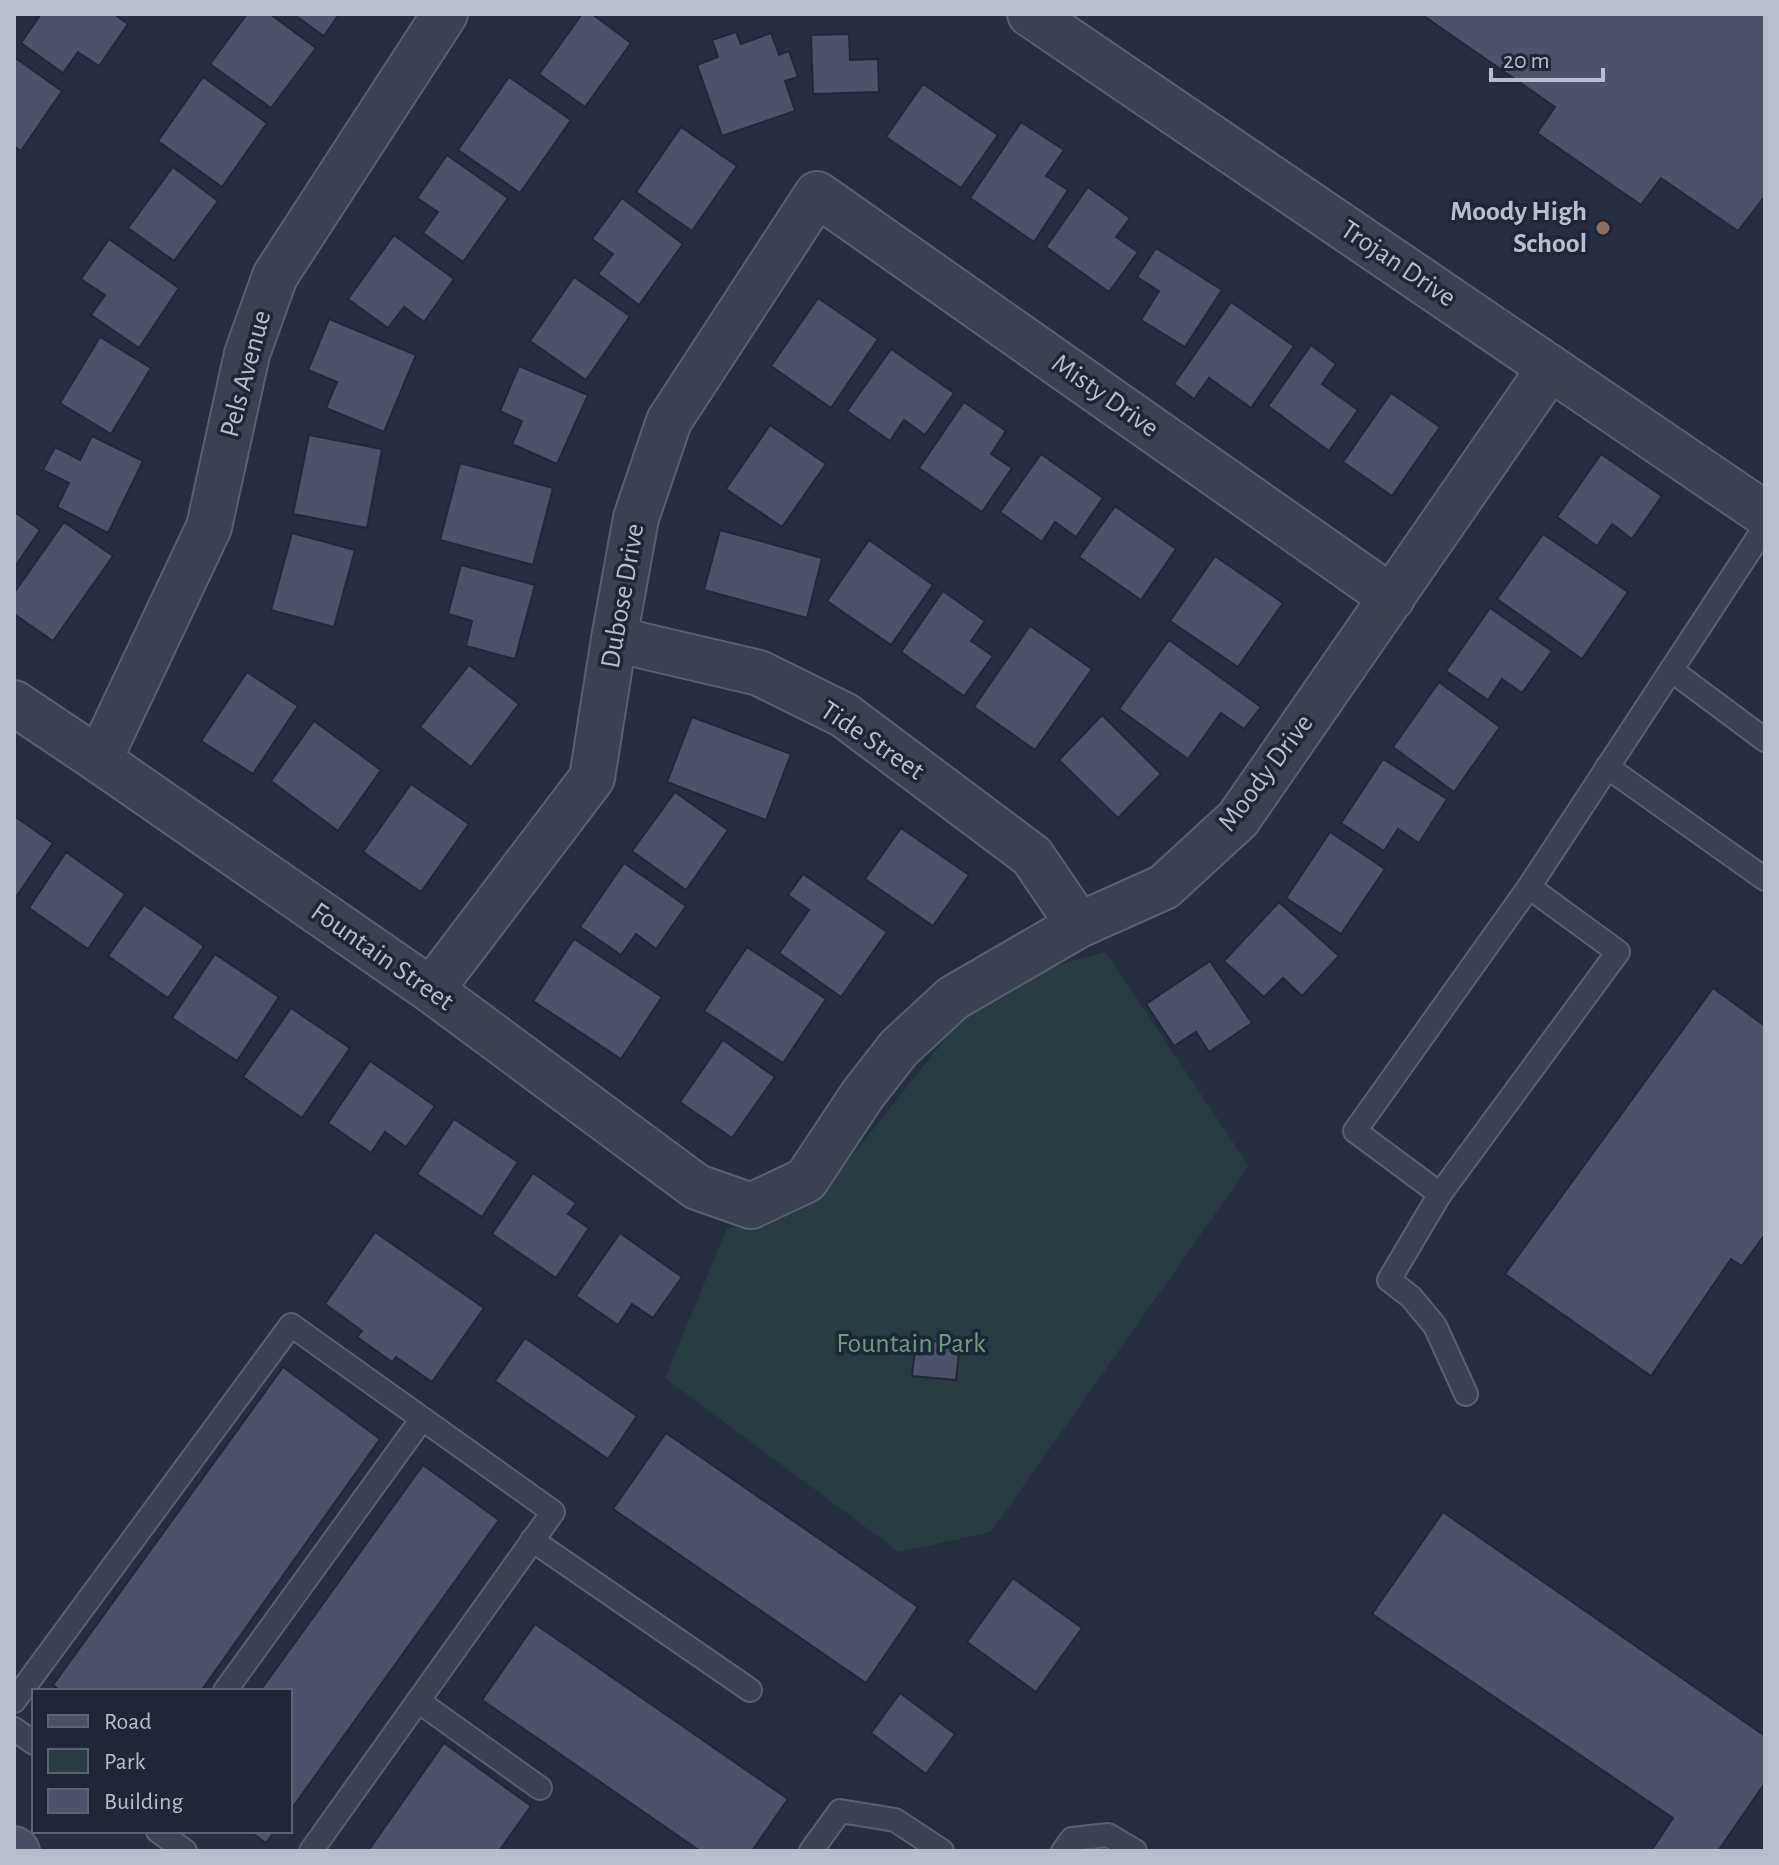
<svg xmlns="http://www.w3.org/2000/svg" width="1779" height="1865" viewBox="0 0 1779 1865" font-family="'Alegreya Sans',sans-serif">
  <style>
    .green { fill: #283c41 }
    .building { fill: #4a5367; stroke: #212837; stroke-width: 2 }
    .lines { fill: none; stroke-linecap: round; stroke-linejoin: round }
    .service-casing { stroke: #585f6e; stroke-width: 26 }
    .minor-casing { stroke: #585f6e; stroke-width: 48 }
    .tertiary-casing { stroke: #585f6e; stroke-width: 48 }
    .secondary-casing { stroke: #585f6e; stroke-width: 48 }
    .service { stroke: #3a4150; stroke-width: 22 }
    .minor { stroke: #3a4150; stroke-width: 44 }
    .tertiary { stroke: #3a4150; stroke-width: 44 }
    .secondary { stroke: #485063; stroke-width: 44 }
    .education-dot { fill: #8d6e63; stroke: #1f2636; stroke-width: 3 }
    .labels { text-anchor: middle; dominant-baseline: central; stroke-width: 7; stroke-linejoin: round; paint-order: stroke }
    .poi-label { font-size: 28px; font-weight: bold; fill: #b7bdcb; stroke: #1f2636; text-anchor: end }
    .street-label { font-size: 28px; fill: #b7bdcb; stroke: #1f2636 }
    .park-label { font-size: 28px; fill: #6f9b7d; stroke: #1f2636 }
  </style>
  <rect width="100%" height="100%" fill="#262f40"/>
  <path class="green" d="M1106,952L1249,1166L991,1532L899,1552L665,1378L727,1228L796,1212L835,1177L958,1023L1032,972Z"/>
  <g class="building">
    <path d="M41,14H114L128,24L99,66L78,52L63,73L21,43Z"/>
    <path d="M247,14H270L316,48L271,108L210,64Z"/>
    <path d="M293,14H339L324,36Z"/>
    <path d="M582,14H592L631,43L585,107L539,74Z"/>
    <path d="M1421,14H1765V196L1738,231L1661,178L1641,205L1537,133L1555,107Z"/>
    <path d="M736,32L741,44L771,33L779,55L789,51L798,77L785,81L795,111L722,136L697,65L718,57L712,40Z"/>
    <path d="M849,34L850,60L878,59L879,92L813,94L811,35Z"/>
    <path d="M14,57L62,91L21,151L14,146Z"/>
    <path d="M203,77L267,123L222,187L158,141Z"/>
    <path d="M509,77L571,120L520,193L458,150Z"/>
    <path d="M923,84L998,135L961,188L886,137Z"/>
    <path d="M1021,122L1064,150L1046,176L1068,190L1034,242L970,198Z"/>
    <path d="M681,127L737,166L692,231L636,192Z"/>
    <path d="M447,155L508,198L463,262L423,233L438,212L417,198Z"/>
    <path d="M173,167L218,201L174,261L128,228Z"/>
    <path d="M1088,187L1130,218L1116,237L1138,252L1109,292L1046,247Z"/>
    <path d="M622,198L683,244L639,305L598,274L613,254L592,239Z"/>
    <path d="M394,235L454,279L424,322L404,307L388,328L348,299Z"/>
    <path d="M109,239L179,288L139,348L91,315L105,295L81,279Z"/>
    <path d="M1156,248L1222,290L1185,347L1141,320L1159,291L1137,277Z"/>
    <path d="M574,277L630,316L586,380L530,341Z"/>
    <path d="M818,298L878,339L831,408L771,366Z"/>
    <path d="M1231,302L1294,346L1251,408L1209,378L1194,399L1174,384Z"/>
    <path d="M329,319L416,355L384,432L326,408L337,382L308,370Z"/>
    <path d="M100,337L151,368L111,434L60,403Z"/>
    <path d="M1311,345L1336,364L1322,384L1358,410L1329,451L1268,406Z"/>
    <path d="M891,349L954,393L925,435L904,420L890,441L847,411Z"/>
    <path d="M519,366L588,395L557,464L512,444L522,421L500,411Z"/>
    <path d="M1391,393L1440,427L1392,496L1343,462Z"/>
    <path d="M964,402L1006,431L991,454L1012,468L982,512L919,468Z"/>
    <path d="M770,425L826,464L782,527L726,489Z"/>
    <path d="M309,435L382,449L367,528L293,514Z"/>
    <path d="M92,436L143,461L108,533L57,507L69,483L43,470L55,447L80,460Z"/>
    <path d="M1041,454L1103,498L1076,537L1055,522L1042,542L1000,512Z"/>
    <path d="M1601,454L1662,496L1632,539L1612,524L1597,546L1557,517Z"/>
    <path d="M460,463L553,488L533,565L440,540Z"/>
    <path d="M1115,506L1176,549L1141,600L1079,557Z"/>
    <path d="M16,513L40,530L14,568V516Z"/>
    <path d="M64,522L113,556L53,641L14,614V593Z"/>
    <path d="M720,530L822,558L807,618L704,590Z"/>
    <path d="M292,533L355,550L334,627L271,610Z"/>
    <path d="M1543,534L1628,592L1582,659L1497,599Z"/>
    <path d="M869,540L933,585L891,645L827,601Z"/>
    <path d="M1215,556L1283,603L1238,667L1170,621Z"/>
    <path d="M461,565L535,585L515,659L466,646L472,621L448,614Z"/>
    <path d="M943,591L985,621L971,641L993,656L964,696L901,652Z"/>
    <path d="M1490,608L1552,651L1522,693L1502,679L1488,700L1446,671Z"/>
    <path d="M1030,626L1092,669L1035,750L974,707Z"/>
    <path d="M1169,640L1261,707L1244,729L1221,713L1188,759L1119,709Z"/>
    <path d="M469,665L519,704L471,767L420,727Z"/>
    <path d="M247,672L298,706L253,774L201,741Z"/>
    <path d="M1439,682L1500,727L1454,792L1393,747Z"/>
    <path d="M1102,715L1161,774L1118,818L1059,760Z"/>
    <path d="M692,717L791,754L766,820L667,782Z"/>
    <path d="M314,721L381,770L338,831L271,781Z"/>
    <path d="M1383,759L1447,799L1419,843L1398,829L1384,851L1341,823Z"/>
    <path d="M411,784L469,824L421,892L363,852Z"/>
    <path d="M675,792L728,830L686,890L632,851Z"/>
    <path d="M14,816L53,843L14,900Z"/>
    <path d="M901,828L969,875L933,926L865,879Z"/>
    <path d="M1330,832L1385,869L1341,934L1286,898Z"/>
    <path d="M66,852L125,894L88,949L29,908Z"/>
    <path d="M624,863L686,906L656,949L636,934L621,955L580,927Z"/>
    <path d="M803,874L887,932L841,997L779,953L809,910L788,895Z"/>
    <path d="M1279,902L1339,956L1302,996L1283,978L1264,997L1224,961Z"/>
    <path d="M144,905L204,946L168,998L108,956Z"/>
    <path d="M574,939L662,997L621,1059L533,1001Z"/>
    <path d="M747,947L826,999L783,1063L704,1011Z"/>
    <path d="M215,954L279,997L237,1061L172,1018Z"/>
    <path d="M1210,961L1252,1023L1209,1052L1196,1032L1174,1046L1146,1004Z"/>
    <path d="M1713,988L1765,1026V1234L1742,1266L1731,1259L1651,1376L1505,1274Z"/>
    <path d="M291,1008L350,1048L302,1118L243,1077Z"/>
    <path d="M723,1040L775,1077L732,1138L680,1102Z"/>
    <path d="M370,1061L435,1106L406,1147L385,1132L371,1153L328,1123Z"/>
    <path d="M454,1119L518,1162L482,1217L417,1174Z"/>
    <path d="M533,1173L576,1203L568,1214L589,1228L556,1278L492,1234Z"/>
    <path d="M375,1232L484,1308L432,1382L396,1357L392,1362L357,1337L362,1331L325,1304Z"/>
    <path d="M620,1233L682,1277L653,1318L632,1304L618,1325L576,1296Z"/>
    <path d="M525,1338L637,1416L608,1459L495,1381Z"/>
    <path d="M916,1340L960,1343L956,1380L912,1376Z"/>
    <path d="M283,1367L380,1439L201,1691H61L53,1685Z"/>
    <path d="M666,1433L918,1607L866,1683L613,1509Z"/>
    <path d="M423,1465L499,1520L290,1811V1691H260Z"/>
    <path d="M1443,1512L1765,1736V1783L1718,1851H1651L1673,1818L1372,1614Z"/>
    <path d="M1013,1578L1082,1628L1036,1692L967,1642Z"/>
    <path d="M535,1624L788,1799L752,1851H700L482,1700Z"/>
    <path d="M900,1693L955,1734L926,1774L871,1733Z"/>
    <path d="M444,1743L531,1806L499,1851H368Z"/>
    <path d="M249,1831H275L266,1843Z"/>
  </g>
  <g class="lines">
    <defs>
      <g id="service">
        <path d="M1671,670L1765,740"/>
        <path d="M1607,767L1765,879"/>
        <path d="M1529,887L1618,952L1440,1194L1355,1131L1529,887L1765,527"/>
        <path d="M1440,1194L1389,1280L1411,1297L1435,1326L1466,1394"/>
        <path d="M532,1540L750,1690"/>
        <path d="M225,1691L422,1419"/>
        <path d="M14,1701L291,1325L553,1512L311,1851"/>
        <path d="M418,1701L540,1788"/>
        <path d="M14,1729L34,1743"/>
        <path d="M158,1831L185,1851"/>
        <path d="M811,1851L840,1811L895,1820L942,1851"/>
        <path d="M1063,1851L1072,1839L1108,1835L1135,1851"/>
      </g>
      <g id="minor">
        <path d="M614,639L759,673L844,715L1032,856L1079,925"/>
        <path d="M14,703L99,760L431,990L697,1187L751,1206L806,1180L863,1094L899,1048L953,998L1079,925L1164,887L1238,819L1550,368"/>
        <path d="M99,760L209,527L247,354L275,276L445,14"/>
        <path d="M431,990L592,778L614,639L636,518L669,421L817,194L1392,598"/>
      </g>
      <path id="tertiary" d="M1030,14L1765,514"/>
      <path id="secondary" d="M14,1849L17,1851"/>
    </defs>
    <use href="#service" class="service-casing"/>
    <use href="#minor" class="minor-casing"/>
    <use href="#tertiary" class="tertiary-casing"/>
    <use href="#secondary" class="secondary-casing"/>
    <use href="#service" class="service"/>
    <use href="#minor" class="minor"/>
    <use href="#tertiary" class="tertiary"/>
    <use href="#secondary" class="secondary"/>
  </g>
  <circle class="education-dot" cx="1603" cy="228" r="8"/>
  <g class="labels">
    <g class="poi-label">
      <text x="1587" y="212">Moody High<tspan x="1587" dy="32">School</tspan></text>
    </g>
    <g class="street-label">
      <text transform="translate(1398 264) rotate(34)">Trojan Drive</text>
      <text transform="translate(246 374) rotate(-75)">Pels Avenue</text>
      <text transform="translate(1105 396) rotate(35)">Misty Drive</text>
      <text transform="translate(623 596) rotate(-80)">Dubose Drive</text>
      <text transform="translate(872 741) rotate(34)">Tide Street</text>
      <text transform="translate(1266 773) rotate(-53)">Moody Drive</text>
      <text transform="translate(382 957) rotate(35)">Fountain Street</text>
    </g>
    <g class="park-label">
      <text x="911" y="1344">Fountain Park</text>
    </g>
  </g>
  <rect width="1779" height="1865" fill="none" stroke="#b7bdcb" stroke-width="32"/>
  <rect x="32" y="1689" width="260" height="144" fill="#1f2636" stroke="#5c6272" stroke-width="2"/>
  <rect x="48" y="1715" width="40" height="12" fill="#485063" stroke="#5c6272" stroke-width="2"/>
  <text x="104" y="1729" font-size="24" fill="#b7bdcb">Road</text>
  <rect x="48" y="1749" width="40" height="24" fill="#283c41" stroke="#5c6272" stroke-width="2"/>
  <text x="104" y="1769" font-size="24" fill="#b7bdcb">Park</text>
  <rect x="48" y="1789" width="40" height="24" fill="#4a5367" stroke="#5c6272" stroke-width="2"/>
  <text x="104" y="1809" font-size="24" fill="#b7bdcb">Building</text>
  <path d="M1491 68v12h112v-12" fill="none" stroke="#b7bdcb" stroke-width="4"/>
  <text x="1503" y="68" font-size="24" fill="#b7bdcb" stroke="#1f2636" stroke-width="6" paint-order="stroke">20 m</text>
</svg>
